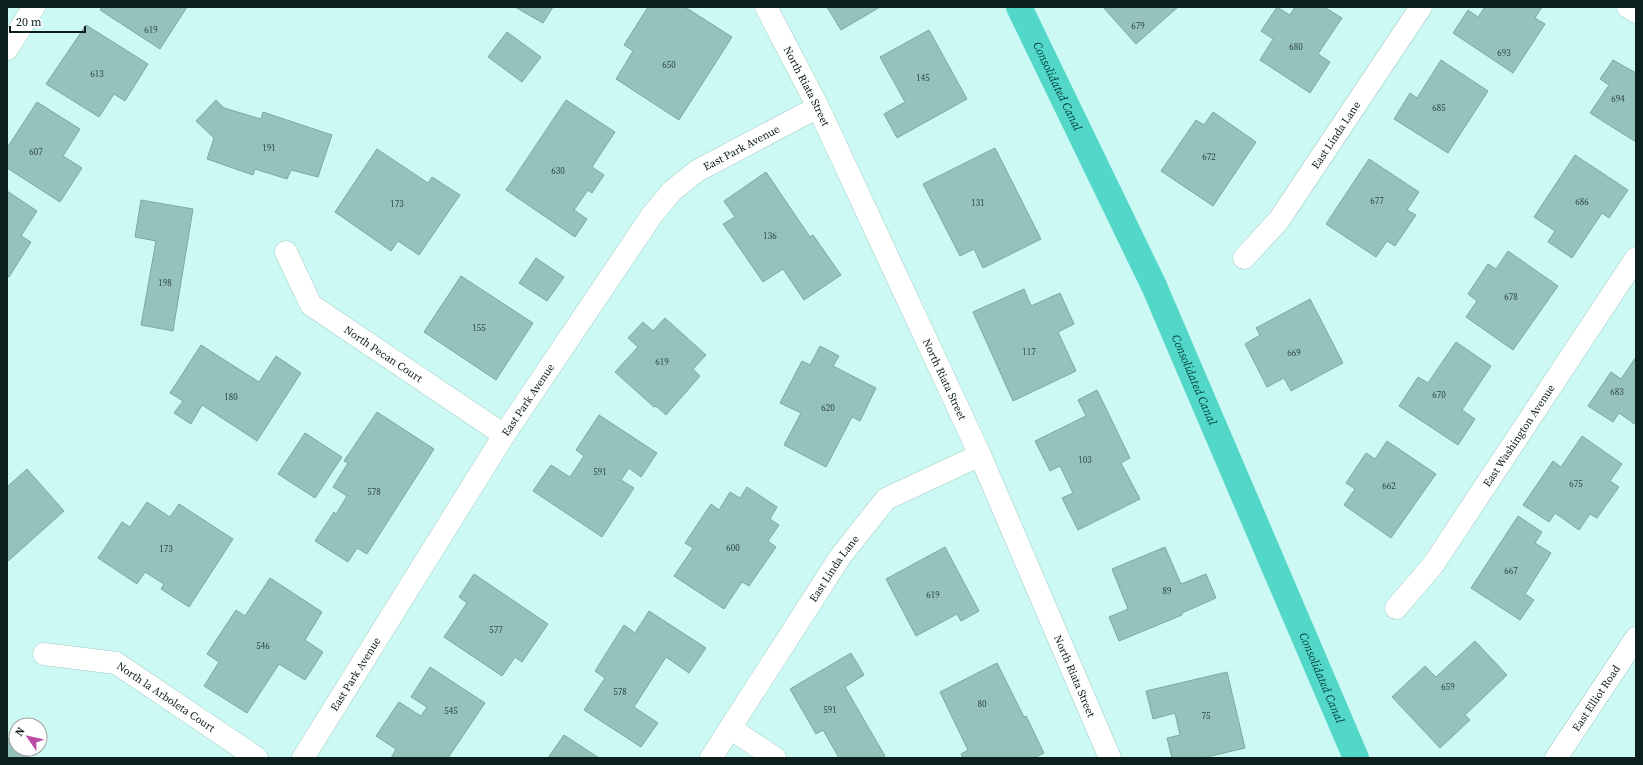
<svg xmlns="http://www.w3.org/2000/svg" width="1643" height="765" viewBox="0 0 1643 765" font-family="'Source Serif 4',serif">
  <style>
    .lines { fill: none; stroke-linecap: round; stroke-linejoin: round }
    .canal { stroke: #53d7c9; stroke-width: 26 }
    .building { fill: #96c2bc; stroke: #7ea9a3 }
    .minor-casing { stroke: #a1cdc6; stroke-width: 23 }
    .secondary-casing { stroke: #a1cdc6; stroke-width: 23 }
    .minor { stroke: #fff; stroke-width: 22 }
    .secondary { stroke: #fff; stroke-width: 22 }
    .labels { text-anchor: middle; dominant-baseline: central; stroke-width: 3; stroke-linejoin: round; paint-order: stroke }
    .number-label { font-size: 9px; fill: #2f4845 }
    .street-label { font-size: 11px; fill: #0d1f1d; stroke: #fff }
    .water-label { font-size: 12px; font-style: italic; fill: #01403b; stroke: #fff }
  </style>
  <rect width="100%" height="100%" fill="#ccf9f3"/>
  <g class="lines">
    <path class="canal" id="s1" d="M1019,7L1154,286L1356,758"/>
  </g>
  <g class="building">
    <path d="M102,7H187L160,49L100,10Z"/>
    <path d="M515,7H553L543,23Z"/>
    <path d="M648,7H685L732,37L679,120L616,79L633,51L624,45Z"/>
    <path d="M827,7H880L841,30Z"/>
    <path d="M1103,7H1178L1136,44Z"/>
    <path d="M1277,7L1290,15L1295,7H1324L1342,18L1318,54L1330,62L1310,93L1260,60L1273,39L1261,31Z"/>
    <path d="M1485,7H1542L1535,18L1545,24L1513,73L1453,33L1468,10L1478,17Z"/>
    <path d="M86,25L148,64L125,101L114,94L99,117L46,84Z"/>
    <path d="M929,30L967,99L897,138L884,114L905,102L880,57Z"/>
    <path d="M507,32L541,57L522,82L488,57Z"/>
    <path d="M1441,60L1488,91L1448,153L1394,119L1410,93L1417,98Z"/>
    <path d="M1613,60L1636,73V142L1590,113L1609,85L1600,79Z"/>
    <path d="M216,100L224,108L261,119L263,112L332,135L318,177L291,170L287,179L255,169L253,175L207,159L214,138L196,121Z"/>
    <path d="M566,100L615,132L592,167L604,175L592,193L588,190L574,210L587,219L575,237L506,190Z"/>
    <path d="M37,102L80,129L63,156L82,168L60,202L7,168V148Z"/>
    <path d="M1213,112L1256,142L1213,206L1161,171L1196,120L1204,125Z"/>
    <path d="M995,148L1041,239L983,268L974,249L960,256L923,184Z"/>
    <path d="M377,149L428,183L432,177L460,195L419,255L398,241L391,251L335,212Z"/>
    <path d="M1575,155L1628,190L1609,218L1602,213L1572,258L1548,242L1555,231L1534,217Z"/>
    <path d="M1369,159L1419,192L1407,210L1416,215L1395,246L1387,241L1376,257L1326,224Z"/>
    <path d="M766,172L810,237L813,235L841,275L804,300L783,269L763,282L723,224L735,217L724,201Z"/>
    <path d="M7,191L37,211L21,236L31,242L9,277L7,276Z"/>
    <path d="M141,200L193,209L173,331L141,325L156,241L135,237Z"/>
    <path d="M1508,251L1558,286L1513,350L1466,317L1477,301L1468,294L1488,264L1496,269Z"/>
    <path d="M536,258L564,277L547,301L519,283Z"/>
    <path d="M461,276L533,323L496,380L424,332Z"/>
    <path d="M1024,289L1031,306L1060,293L1074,324L1058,332L1076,371L1013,401L973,312Z"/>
    <path d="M1310,299L1343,363L1291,391L1284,378L1267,387L1245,344L1260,335L1256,328Z"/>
    <path d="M665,318L706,355L693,369L700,376L666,415L656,406L654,407L615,372L638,347L628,338L643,322L653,331Z"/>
    <path d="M1456,342L1491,366L1462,410L1475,419L1458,445L1399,406L1418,377L1428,383Z"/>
    <path d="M201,345L259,382L276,356L301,373L257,441L202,405L191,424L174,413L183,401L170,393Z"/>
    <path d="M820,346L839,356L833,366L876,388L860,421L852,417L826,467L784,445L801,413L780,403L802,361L810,365Z"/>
    <path d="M1636,357V425L1619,413L1613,422L1588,406L1611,372L1621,379Z"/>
    <path d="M1097,390L1130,458L1121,463L1140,499L1078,530L1062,498L1073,493L1060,466L1050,471L1035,441L1086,416L1078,400Z"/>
    <path d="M377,412L434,449L367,554L357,548L348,562L315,541L334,512L336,514L347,496L333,487L348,463L344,461Z"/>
    <path d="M599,415L657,453L641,477L629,468L621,480L634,488L602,537L533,491L551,465L570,477L584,456L576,450Z"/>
    <path d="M305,433L342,457L315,498L278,474Z"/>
    <path d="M1582,436L1622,464L1610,481L1619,487L1597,518L1590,514L1579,530L1555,513L1549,522L1523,505L1553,461L1561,467Z"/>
    <path d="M1387,441L1436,474L1391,538L1344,505L1355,489L1346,483L1366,453L1375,459Z"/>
    <path d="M27,469L64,511L7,562V487Z"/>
    <path d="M747,487L777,507L770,519L779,525L768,541L776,547L749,586L742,582L724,609L674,576L693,548L685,543L711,504L719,510L730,492L740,498Z"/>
    <path d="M147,502L170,517L179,504L233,539L189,607L161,589L164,584L145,572L137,584L98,558L122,522L130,527Z"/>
    <path d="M1518,516L1542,532L1535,543L1551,553L1525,594L1534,600L1520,620L1471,588Z"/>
    <path d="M945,547L979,611L961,621L957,614L916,636L886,579Z"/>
    <path d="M1165,547L1181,584L1206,574L1216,598L1182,613V615L1119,641L1109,617L1128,609L1112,569Z"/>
    <path d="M474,574L548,624L522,662L515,657L502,676L444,637L467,603L459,597Z"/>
    <path d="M270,578L322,612L305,640L323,652L305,680L279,664L247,713L204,686L219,662L207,654L236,610L245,616Z"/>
    <path d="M649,611L706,648L689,673L666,657L634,707L658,723L641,747L584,710L605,678L595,671L624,625L635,633Z"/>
    <path d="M1475,641L1507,675L1465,715L1470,720L1440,748L1392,697L1425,666L1436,677Z"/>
    <path d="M851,653L864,675L845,687L885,756L882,758H839L823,730L816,734L790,689Z"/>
    <path d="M997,663L1024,717L1026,716L1044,753L1034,758H963L961,754L968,750L940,692Z"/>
    <path d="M430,667L485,703L448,758H391L396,749L376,736L399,702L421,716L427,707L411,697Z"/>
    <path d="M1227,672L1245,748L1203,758H1172L1167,738L1180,735L1175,713L1153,719L1146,691Z"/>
    <path d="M564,735L599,758H548Z"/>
    <path d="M7,737L16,745V749H20L29,758H7Z"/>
  </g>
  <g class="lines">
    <defs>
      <g id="minor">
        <path id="s2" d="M766,7L818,107L980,455L1110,758"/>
        <path d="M1628,7L1636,12"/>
        <path d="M7,49L34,7"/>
        <path id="s3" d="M286,252L311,305L504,435"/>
        <path id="s4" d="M1244,258L1279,220L1421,7"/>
        <path id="s5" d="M1396,608L1433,565L1636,258"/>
        <path id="s6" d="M44,654L116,663L257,758"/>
        <path d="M730,728L775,758"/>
        <path id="s7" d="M303,758L504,435L652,215L672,191L697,171L818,107"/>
        <path id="s8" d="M711,758L840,557L886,499L980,455"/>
      </g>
      <g id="secondary">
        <path id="s9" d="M1556,758L1636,638"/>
      </g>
    </defs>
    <use href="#minor" class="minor-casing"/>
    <use href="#secondary" class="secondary-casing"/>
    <use href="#minor" class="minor"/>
    <use href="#secondary" class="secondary"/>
  </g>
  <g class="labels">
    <g class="number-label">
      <text x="1138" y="26">679</text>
      <text x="151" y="30">619</text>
      <text x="1296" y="47">680</text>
      <text x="1504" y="53">693</text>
      <text x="669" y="65">650</text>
      <text x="97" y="74">613</text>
      <text x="923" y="78">145</text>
      <text x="1618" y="99">694</text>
      <text x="1439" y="108">685</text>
      <text x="269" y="148">191</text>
      <text x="36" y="152">607</text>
      <text x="1209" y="157">672</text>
      <text x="558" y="171">630</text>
      <text x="1377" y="201">677</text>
      <text x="1582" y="202">686</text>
      <text x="978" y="203">131</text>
      <text x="397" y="204">173</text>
      <text x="770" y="236">136</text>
      <text x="165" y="283">198</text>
      <text x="1511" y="297">678</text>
      <text x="479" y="328">155</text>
      <text x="1029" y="352">117</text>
      <text x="1294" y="353">669</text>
      <text x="662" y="362">619</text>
      <text x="1617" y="392">683</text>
      <text x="1439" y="395">670</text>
      <text x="231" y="397">180</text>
      <text x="828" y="408">620</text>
      <text x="1085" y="460">103</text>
      <text x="600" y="472">591</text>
      <text x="1576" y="484">675</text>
      <text x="1389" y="486">662</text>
      <text x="374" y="492">578</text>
      <text x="733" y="548">600</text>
      <text x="166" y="549">173</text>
      <text x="1511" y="571">667</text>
      <text x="1167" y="591">89</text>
      <text x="933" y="595">619</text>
      <text x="496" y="630">577</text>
      <text x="263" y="646">546</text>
      <text x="1448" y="687">659</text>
      <text x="620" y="692">578</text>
      <text x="982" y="704">80</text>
      <text x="830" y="710">591</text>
      <text x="451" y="711">545</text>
      <text x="1206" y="716">75</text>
    </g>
    <g class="street-label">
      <text stroke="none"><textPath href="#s2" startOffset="89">North Riata Street</textPath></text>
      <text stroke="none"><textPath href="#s4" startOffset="154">East Linda Lane</textPath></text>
      <text stroke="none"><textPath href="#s7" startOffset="759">East Park Avenue</textPath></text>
      <text stroke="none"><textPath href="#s3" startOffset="146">North Pecan Court</textPath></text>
      <text stroke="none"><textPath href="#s2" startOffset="413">North Riata Street</textPath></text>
      <text stroke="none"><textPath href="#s7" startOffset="423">East Park Avenue</textPath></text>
      <text stroke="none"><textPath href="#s5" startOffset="212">East Washington Avenue</textPath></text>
      <text stroke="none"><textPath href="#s8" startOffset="226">East Linda Lane</textPath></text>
      <text stroke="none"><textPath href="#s7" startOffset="99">East Park Avenue</textPath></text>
      <text stroke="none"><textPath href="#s2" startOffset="737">North Riata Street</textPath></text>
      <text stroke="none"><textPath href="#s6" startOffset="133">North la Arboleta Court</textPath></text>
      <text stroke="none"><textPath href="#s9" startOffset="72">East Elliot Road</textPath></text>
    </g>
    <g class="water-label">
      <text stroke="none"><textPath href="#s1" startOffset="88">Consolidated Canal</textPath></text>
      <text stroke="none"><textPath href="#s1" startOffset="412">Consolidated Canal</textPath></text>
      <text stroke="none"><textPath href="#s1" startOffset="736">Consolidated Canal</textPath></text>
    </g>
  </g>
  <rect width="1643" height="765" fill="none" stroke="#0d1f1d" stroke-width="16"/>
  <g transform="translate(28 737) rotate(304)"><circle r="19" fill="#ffffff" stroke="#9ea5a5"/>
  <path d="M0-3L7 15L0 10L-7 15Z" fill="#ba4aa5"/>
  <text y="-6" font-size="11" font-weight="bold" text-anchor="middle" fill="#0d1f1d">N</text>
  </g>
  <path d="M10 26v6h75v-6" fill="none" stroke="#0d1f1d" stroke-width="2"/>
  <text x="16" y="26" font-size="12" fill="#0d1f1d" stroke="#ffffff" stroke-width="3" paint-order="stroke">20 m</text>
</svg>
